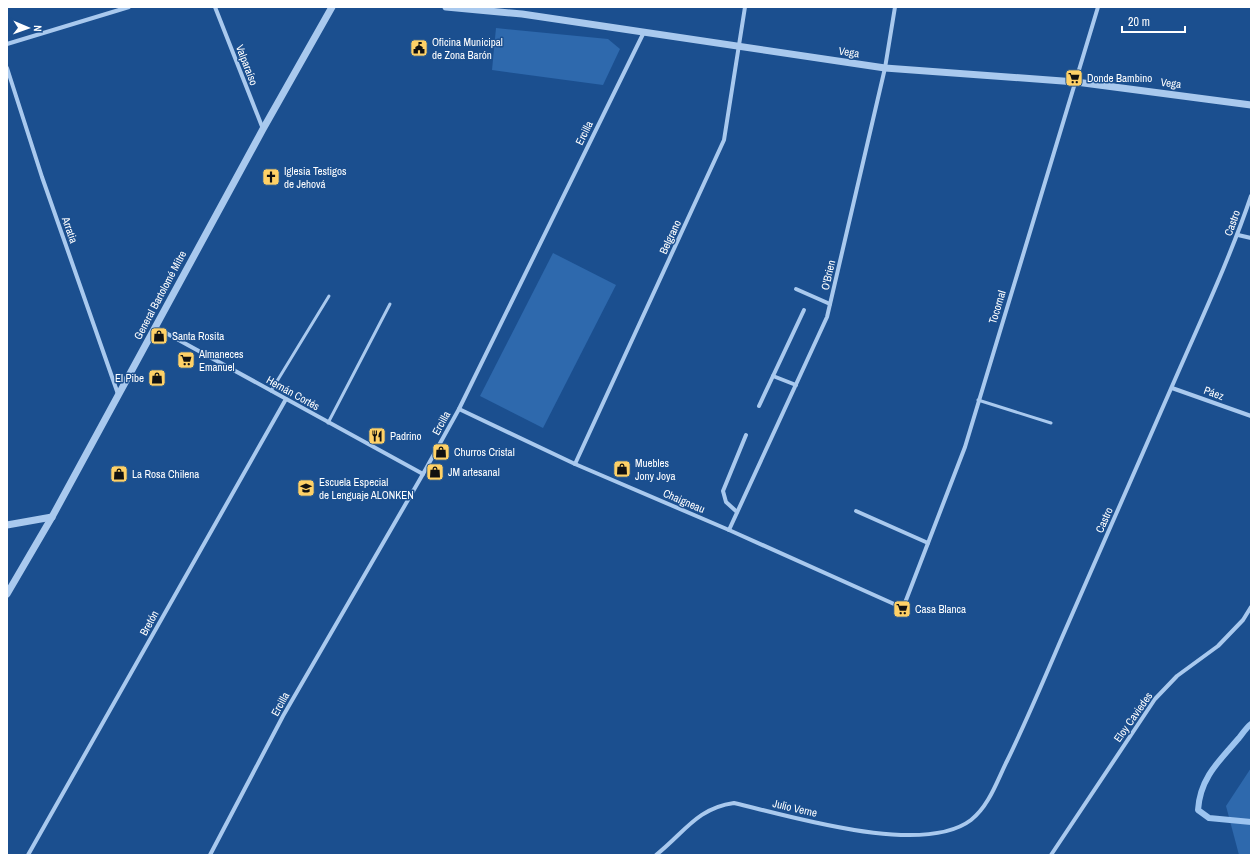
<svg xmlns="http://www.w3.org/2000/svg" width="1258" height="862" viewBox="0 0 1258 862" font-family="'Archivo Narrow',sans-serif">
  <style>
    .green { fill: #2e69ad }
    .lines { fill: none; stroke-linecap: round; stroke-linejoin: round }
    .stream { stroke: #9cc4f0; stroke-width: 6 }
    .service { stroke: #a9c9ee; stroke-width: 3 }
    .minor { stroke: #a9c9ee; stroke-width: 4 }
    .tertiary { stroke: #a9c9ee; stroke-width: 7 }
    .labels { text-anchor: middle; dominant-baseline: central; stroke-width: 3; stroke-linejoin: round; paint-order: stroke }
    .poi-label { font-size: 11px; fill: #fff; stroke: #1b4f8f; text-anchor: start }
    .street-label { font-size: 11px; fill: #fff; stroke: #1b4f8f }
  </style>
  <rect width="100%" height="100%" fill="#1b4f8f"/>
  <g class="green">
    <path d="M496,28L608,39L620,49L603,85L492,70Z"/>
    <path d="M553,253L616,285L543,428L480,396Z"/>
    <path d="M1251,768V855H1239L1226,806Z"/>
  </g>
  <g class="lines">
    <path class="stream" d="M1251,724C1246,728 1243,733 1239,738C1219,761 1200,778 1198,810L1209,818L1251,822"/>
    <g class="service">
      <path d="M271,391L329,296"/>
      <path d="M978,400L1051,423"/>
      <path d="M328,423L390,304"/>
    </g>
    <g class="minor">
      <path d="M215,7L263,129"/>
      <path d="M7,44L129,7"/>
      <path d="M7,68L42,177L118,394"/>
      <path d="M1238,235L1251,238"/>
      <path d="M796,289L830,304"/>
      <path d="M155,327L423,474"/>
      <path d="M796,385L773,376L804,310"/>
      <path d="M1172,388L1251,416"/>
      <path d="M759,406L773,376"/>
      <path d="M459,409L575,464L729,530L903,608L965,447L1098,7"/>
      <path d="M575,464L724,140L745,7"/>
      <path d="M856,511L928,543"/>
      <path d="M737,512L726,502L723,491L746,435"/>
      <path d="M729,530L827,317L885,68L895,7"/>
      <path d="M28,855L286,399"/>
      <path d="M210,855L283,716L423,474L459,409L644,32"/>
      <path d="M656,855C684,833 697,808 734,803C790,816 922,857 971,820C989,806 997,781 1007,761C1026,722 1043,682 1060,642C1100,551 1140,460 1180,368C1205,311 1231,255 1251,196"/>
      <path d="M1051,855L1155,699L1177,676L1218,646L1243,620L1251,607"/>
    </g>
    <g class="tertiary">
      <path d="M446,7L522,14L885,68L1076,82L1251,105"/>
      <path d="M7,525L52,517"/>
      <path d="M7,594L52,517L263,129L332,7"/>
    </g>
  </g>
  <defs>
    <symbol id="civic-square" viewBox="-11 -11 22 22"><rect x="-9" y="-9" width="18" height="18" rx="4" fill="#ffd166" stroke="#1b4f8f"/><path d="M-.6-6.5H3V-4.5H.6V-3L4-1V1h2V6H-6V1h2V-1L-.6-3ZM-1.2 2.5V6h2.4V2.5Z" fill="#111"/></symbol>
    <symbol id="supermarket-square" viewBox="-11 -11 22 22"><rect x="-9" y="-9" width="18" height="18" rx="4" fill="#ffd166" stroke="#1b4f8f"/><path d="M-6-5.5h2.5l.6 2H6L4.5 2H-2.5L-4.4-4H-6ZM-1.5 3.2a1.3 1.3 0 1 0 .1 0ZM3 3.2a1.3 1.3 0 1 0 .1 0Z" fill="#111"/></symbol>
    <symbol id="church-square" viewBox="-11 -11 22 22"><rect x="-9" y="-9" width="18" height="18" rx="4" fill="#ffd166" stroke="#1b4f8f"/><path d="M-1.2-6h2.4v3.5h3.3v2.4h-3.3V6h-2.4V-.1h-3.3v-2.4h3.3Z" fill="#111"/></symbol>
    <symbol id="shop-square" viewBox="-11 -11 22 22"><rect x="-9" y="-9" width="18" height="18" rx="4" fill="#ffd166" stroke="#1b4f8f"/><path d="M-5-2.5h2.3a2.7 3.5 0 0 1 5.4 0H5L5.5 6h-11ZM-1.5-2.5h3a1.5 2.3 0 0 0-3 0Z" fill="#111"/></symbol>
    <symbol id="restaurant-square" viewBox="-11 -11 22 22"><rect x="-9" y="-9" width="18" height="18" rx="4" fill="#ffd166" stroke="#1b4f8f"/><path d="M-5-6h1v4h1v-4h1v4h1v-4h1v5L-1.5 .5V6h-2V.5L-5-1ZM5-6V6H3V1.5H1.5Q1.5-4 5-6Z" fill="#111"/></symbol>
    <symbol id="school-square" viewBox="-11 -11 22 22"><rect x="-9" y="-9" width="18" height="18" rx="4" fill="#ffd166" stroke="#1b4f8f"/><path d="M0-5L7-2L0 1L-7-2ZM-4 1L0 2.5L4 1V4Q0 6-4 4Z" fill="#111"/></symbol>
  </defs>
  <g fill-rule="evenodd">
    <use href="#civic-square" x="409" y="38" width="20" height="20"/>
    <use href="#supermarket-square" x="1064" y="68" width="20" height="20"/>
    <use href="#church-square" x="261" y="167" width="20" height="20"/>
    <use href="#shop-square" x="149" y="326" width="20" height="20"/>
    <use href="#supermarket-square" x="176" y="350" width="20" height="20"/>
    <use href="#shop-square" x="147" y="368" width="20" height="20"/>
    <use href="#restaurant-square" x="367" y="426" width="20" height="20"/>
    <use href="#shop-square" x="431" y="442" width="20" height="20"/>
    <use href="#shop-square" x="612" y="459" width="20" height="20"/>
    <use href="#shop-square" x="425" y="462" width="20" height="20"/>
    <use href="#shop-square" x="109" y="464" width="20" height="20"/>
    <use href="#school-square" x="296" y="478" width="20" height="20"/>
    <use href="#supermarket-square" x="892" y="599" width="20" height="20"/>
  </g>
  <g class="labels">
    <g class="poi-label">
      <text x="432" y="42">Oficina Municipal<tspan x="432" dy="13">de Zona Barón</tspan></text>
      <text x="1087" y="78">Donde Bambino</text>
      <text x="284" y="171">Iglesia Testigos<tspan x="284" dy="13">de Jehová</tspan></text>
      <text x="172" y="336">Santa Rosita</text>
      <text x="199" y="354">Almaneces<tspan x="199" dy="13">Emanuel</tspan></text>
      <text x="144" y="378" text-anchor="end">El Pibe</text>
      <text x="390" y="436">Padrino</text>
      <text x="454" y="452">Churros Cristal</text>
      <text x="635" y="463">Muebles<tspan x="635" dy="13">Jony Joya</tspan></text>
      <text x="448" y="472">JM artesanal</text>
      <text x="132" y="474">La Rosa Chilena</text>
      <text x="319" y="482">Escuela Especial<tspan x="319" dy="13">de Lenguaje ALONKEN</tspan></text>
      <text x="915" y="609">Casa Blanca</text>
    </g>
    <g class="street-label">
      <text transform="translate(849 52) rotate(8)">Vega</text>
      <text transform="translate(247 65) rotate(69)">Valparaíso</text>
      <text transform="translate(1171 83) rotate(7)">Vega</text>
      <text transform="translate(584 133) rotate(-64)">Ercilla</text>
      <text transform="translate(1232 223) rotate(-70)">Castro</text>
      <text transform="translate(70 230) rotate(71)">Arratia</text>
      <text transform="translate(670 237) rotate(-65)">Belgrano</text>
      <text transform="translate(828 275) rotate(-77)">O'Brien</text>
      <text transform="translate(160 295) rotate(-62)">General Bartolomé Mitre</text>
      <text transform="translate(997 307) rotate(-73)">Tocornal</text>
      <text transform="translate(293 393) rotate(29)">Hernán Cortés</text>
      <text transform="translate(1214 393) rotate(20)">Páez</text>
      <text transform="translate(441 423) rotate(-61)">Ercilla</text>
      <text transform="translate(684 501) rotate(23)">Chaigneau</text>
      <text transform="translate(1104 520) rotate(-66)">Castro</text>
      <text transform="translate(149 623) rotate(-61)">Bretón</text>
      <text transform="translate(280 704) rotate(-61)">Ercilla</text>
      <text transform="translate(1133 717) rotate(-55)">Eloy Caviedes</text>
      <text transform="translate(795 808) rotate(13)">Julio Verne</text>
    </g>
  </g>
  <rect width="1258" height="862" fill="none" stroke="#ffffff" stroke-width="16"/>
  <g transform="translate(28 28) rotate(92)" stroke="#1b4f8f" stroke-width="3" paint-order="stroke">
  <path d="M0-3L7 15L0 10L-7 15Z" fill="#ffffff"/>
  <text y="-6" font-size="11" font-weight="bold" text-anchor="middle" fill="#ffffff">N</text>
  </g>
  <path d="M1122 26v6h63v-6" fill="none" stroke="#ffffff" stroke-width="2"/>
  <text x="1128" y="26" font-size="12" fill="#ffffff" stroke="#1b4f8f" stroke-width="3" paint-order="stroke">20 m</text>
</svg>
